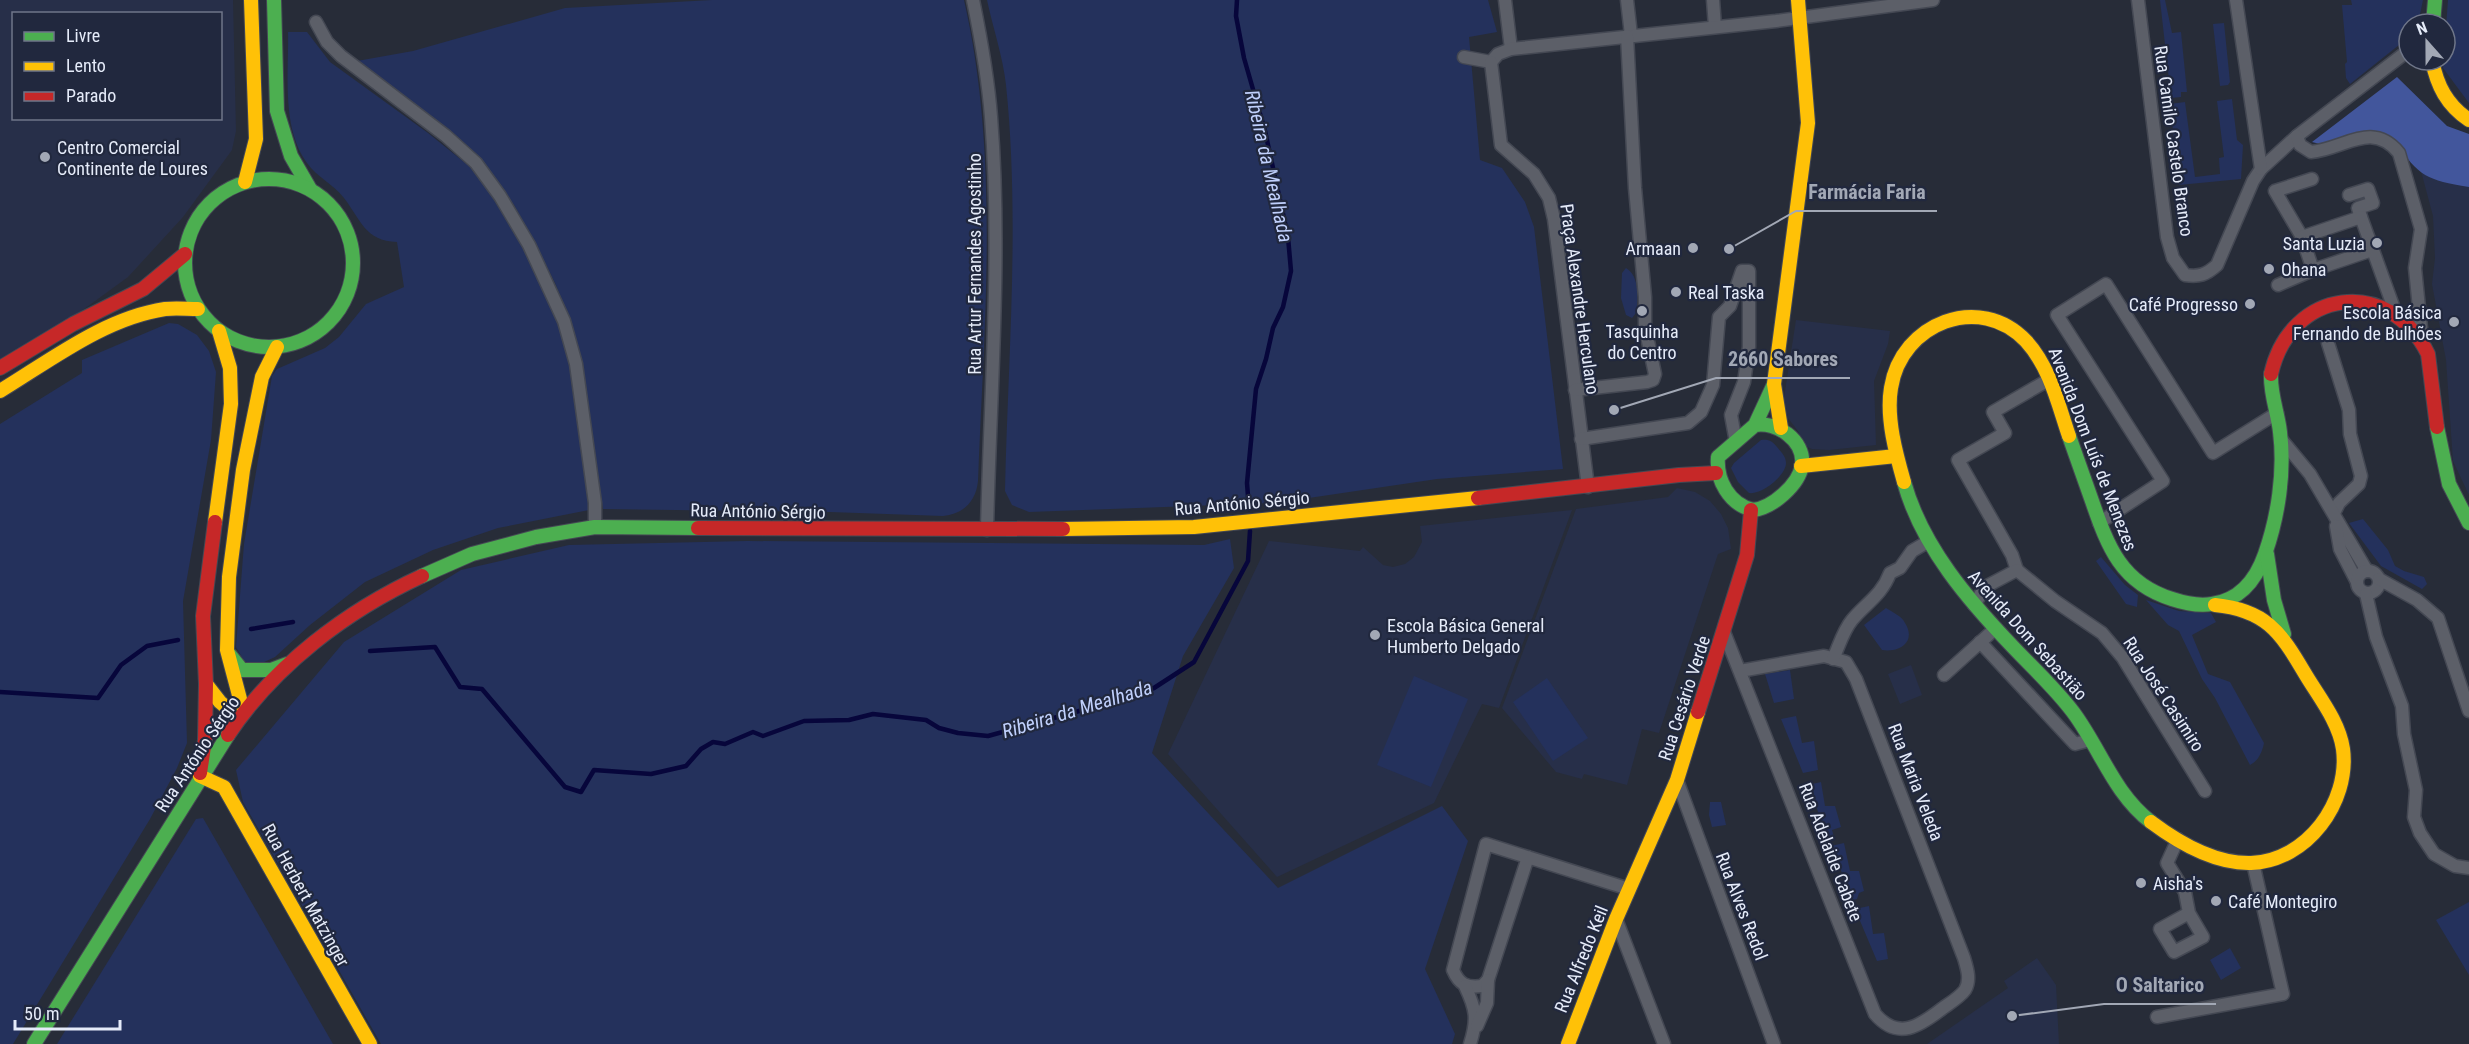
<svg xmlns="http://www.w3.org/2000/svg" width="2469" height="1044" viewBox="0 0 2469 1044" font-family="'Roboto Condensed',sans-serif">
  <style>
    .built { fill: #272f49; fill-rule: evenodd }
    .green { fill: #24315c }
    .forest { fill: #42569c }
    .lines { fill: none; stroke-linecap: round; stroke-linejoin: round }
    .stream { stroke: #07063b; stroke-width: 4.5 }
    .street-casing { stroke: #444853; stroke-width: 15 }
    .fast-casing { stroke: #444853; stroke-width: 16 }
    .slow-casing { stroke: #444853; stroke-width: 16 }
    .jam-casing { stroke: #444853; stroke-width: 16 }
    .street { stroke: #5c5f68; stroke-width: 12 }
    .fast { stroke: #4caf50; stroke-width: 14 }
    .slow { stroke: #ffc107; stroke-width: 14 }
    .jam { stroke: #c62828; stroke-width: 14 }
    .poi-dot { fill: #a2a8b5; stroke: #21283e; stroke-width: 2 }
    .labels { text-anchor: middle; dominant-baseline: central; stroke-width: 4.5; stroke-linejoin: round; paint-order: stroke }
    .street-label { font-size: 18px; fill: #e5ebf9; stroke: #21283e }
    .poi-label { font-size: 18px; fill: #e5ebf9; stroke: #21283e; text-anchor: start }
    .water-label { font-size: 20px; font-style: italic; fill: #c0d0fc; stroke: #21283e }
    .leader { fill: none; stroke: #a2a8b5; stroke-width: 2 }
    .callout-dot { fill: #a2a8b5; stroke: #21283e; stroke-width: 2 }
    .callout-label { font-size: 20px; text-anchor: middle; font-weight: bold; fill: #a2a8b5; stroke: #21283e; stroke-width: 4.5; stroke-linejoin: round; paint-order: stroke }
  </style>
  <rect width="100%" height="100%" fill="#272c38"/>
  <g class="built">
    <path d="M0,0H233L236,131L232,150L183,217L128,277L36,344L0,362ZM14,14H220V118H14Z"/>
    <path d="M2421,171L2469,175V495L2453,461L2446,360L2432,284L2435,258L2433,216Z"/>
    <path d="M1796,320L1890,331L1888,344L1874,381L1876,445L1829,450L1812,449L1803,445L1798,431L1788,418L1784,398Z"/>
    <path d="M1677,488L1695,492L1710,501L1721,514L1728,528L1731,549L1718,554L1659,733L1642,729L1627,785L1584,774L1582,779L1556,772L1502,708L1576,509L1668,497Z"/>
    <path d="M1572,510L1499,708L1482,704L1434,803L1277,877L1168,754L1269,541L1360,551L1363,547L1383,565L1393,567L1405,564L1414,557L1422,542L1420,526Z"/>
    <path d="M1911,665L1922,695L1900,704L1888,674Z"/>
    <path d="M2037,958L2056,985L2059,1044H1927L2008,988L2004,981Z"/>
  </g>
  <g class="green">
    <path d="M712,0H964C1000,157 984,322 978,481C976,501 964,514 943,516L830,512L603,509L581,358L571,322L555,283L537,247L514,205L474,153L451,132L357,61L413,51L565,8Z"/>
    <path d="M987,0H1488L1497,32L1469,37L1480,160L1502,168L1525,202L1534,227L1563,469L1437,479L1275,503L1029,512L1012,505L1005,491C1008,356 1020,220 1006,85C1003,57 993,28 987,0Z"/>
    <path d="M2160,0H2165L2172,33L2181,32L2187,92H2181V97L2171,98Z"/>
    <path d="M2351,0H2423L2418,24H2409V37L2350,84L2346,78L2345,64L2347,62L2342,5H2352Z"/>
    <path d="M2448,0H2469V103L2443,68Z"/>
    <path d="M2224,23L2230,82L2228,85L2220,86L2213,24Z"/>
    <path d="M288,32H307L330,62L428,133L469,166L489,192L527,253L549,297L566,343L589,510L498,528L433,550L365,582L310,625L275,657L262,663L252,664L244,661L236,647L244,544L272,376L277,369L325,348L339,337L366,304L404,287L397,242C365,241 361,220 344,198C333,184 317,177 307,163C281,127 289,74 288,32Z"/>
    <path d="M2232,99L2237,140L2243,145L2241,179L2179,185L2170,104L2185,102L2195,177L2220,174L2219,158L2224,157L2217,101Z"/>
    <path d="M1626,268C1640,276 1638,300 1636,313L1632,318L1626,315L1621,298L1622,273Z"/>
    <path d="M169,323L178,324L197,335L209,351L216,372L211,440L183,601L187,743L177,768L150,819L13,1044H0V424L82,373V360Z"/>
    <path d="M1761,440C1769,439 1772,441 1777,447C1781,452 1786,456 1786,463C1786,476 1761,495 1749,493L1738,482L1731,468L1734,463Z"/>
    <path d="M2363,519L2388,550L2395,566L2404,571L2424,577L2427,584L2422,589L2381,566L2349,523Z"/>
    <path d="M1230,539L1234,568L1183,656L1152,753L1278,888L1442,806L1468,841L1425,969L1455,1034L1452,1044H381L243,802L236,770L344,642L461,570L569,545L748,541L1204,545Z"/>
    <path d="M2101,557L2125,585L2138,595L2137,607L2126,604L2096,561Z"/>
    <path d="M2146,600L2179,611L2211,613L2216,622L2192,635L2208,674L2230,682L2264,743C2262,753 2258,761 2250,765L2215,698L2202,679L2179,631L2168,625Z"/>
    <path d="M1886,608C1892,612 1902,616 1905,623C1917,642 1899,653 1882,650L1864,625Z"/>
    <path d="M1790,670L1794,699L1774,703L1765,674Z"/>
    <path d="M1414,676L1468,699L1431,787L1377,765Z"/>
    <path d="M1547,678L1588,738L1553,761L1513,702Z"/>
    <path d="M1796,716L1802,743L1814,741L1818,770L1803,773L1781,719Z"/>
    <path d="M1821,782L1825,806H1835L1841,827L1832,830L1835,840L1829,841L1808,785Z"/>
    <path d="M1710,802H1721L1726,825L1712,827L1709,815Z"/>
    <path d="M203,818L333,1044H57L196,819Z"/>
    <path d="M1844,843L1850,871H1859L1864,891L1859,893L1857,899L1853,900L1831,846Z"/>
    <path d="M2469,902V975L2436,920Z"/>
    <path d="M1869,906L1873,934L1884,933L1888,959L1877,961L1855,909Z"/>
    <path d="M2230,948L2241,968L2221,980L2210,960Z"/>
  </g>
  <path class="forest" d="M2397,77L2447,126L2469,134V187C2427,180 2419,177 2395,141L2328,146L2312,142Z"/>
  <g class="lines">
    <g class="stream">
      <path d="M1237,0L1236,16L1244,58L1265,131L1288,237L1291,271L1283,307L1273,328L1266,359L1256,389L1247,483L1249,509"/>
      <path d="M251,629L293,622"/>
      <path d="M370,651L435,647L460,687L482,689L565,787L581,792L594,770L651,774L686,766L701,749L713,742L725,744L753,732L763,736L804,721L849,720L873,714L926,720L939,728L958,733L988,736L1108,703L1154,688L1194,662L1248,561L1250,531"/>
      <path d="M0,692L98,698L121,665L147,646L178,640"/>
    </g>
    <defs>
      <g id="street">
        <path d="M973,0C981,39 988,77 991,117C1002,254 990,392 987,530"/>
        <path d="M1505,0L1511,49"/>
        <path d="M1627,0L1631,35"/>
        <path d="M1713,0L1715,27"/>
        <path d="M2138,0L2167,237L2173,258L2185,275C2199,277 2206,275 2217,265L2253,181L2261,169L2297,136L2409,50"/>
        <path d="M2236,0L2261,169"/>
        <path d="M316,22L327,42L341,56L446,136L476,163L500,196L529,245L564,321L576,364L595,503V527"/>
        <path d="M1464,57L1491,62"/>
        <path d="M1491,62L1498,54L1511,49L1776,21L1933,0"/>
        <path d="M1491,62L1501,145L1534,174L1549,198L1554,219L1588,487"/>
        <path d="M2297,136L2300,145L2311,152C2344,149 2372,120 2399,153L2421,229L2415,268L2422,338"/>
        <path d="M2349,195L2368,189L2373,203L2358,208L2361,217"/>
        <path d="M2302,237L2275,191L2312,179"/>
        <path d="M2372,250L2313,270L2302,237L2361,217L2396,314"/>
        <path d="M2278,285L2313,270"/>
        <path d="M2328,343L2349,410L2350,434L2361,476L2359,484L2339,503L2334,513"/>
        <path d="M1575,390L1647,382L1653,380L1655,374L1645,327V297L1635,188L1627,36"/>
        <path d="M1581,439L1688,423L1701,412L1713,385L1719,317L1730,306L1742,271H1749V347L1744,382L1731,415L1736,442"/>
        <path d="M2281,439L2310,474L2367,571"/>
        <path d="M2099,523L2163,481L2057,315L2106,284L2213,453L2277,413"/>
        <path d="M2336,526L2340,549L2356,580"/>
        <path d="M2017,570L2012,555L1958,460L2005,433L1993,412L2050,379"/>
        <circle cx="2368" cy="582" r="11"/>
        <path d="M2379,579L2417,600L2438,618L2469,711"/>
        <path d="M2366,594L2376,637L2402,706L2404,734L2416,790L2414,817L2420,833L2434,854L2455,866L2469,868"/>
        <path d="M1974,605L1985,587L2017,570L2055,601L2102,633L2123,658L2205,791"/>
        <path d="M1724,632L1875,1014C1898,1041 1920,1026 1943,1008C1950,1003 1960,997 1965,990C1971,980 1967,968 1964,958L1856,679L1846,662L1824,656L1740,671"/>
        <path d="M1980,642L2075,744L2090,740"/>
        <path d="M1833,659C1839,646 1843,631 1852,620C1865,604 1882,595 1890,573L1900,568L1912,551L1929,541"/>
        <path d="M1944,675L1996,628"/>
        <path d="M1677,780L1774,1044"/>
        <path d="M2178,839L2167,863L2185,892L2189,913L2203,937L2174,952L2160,929L2189,913"/>
        <path d="M1528,857L1488,980L1482,986C1466,988 1459,984 1453,970L1486,844L1629,889"/>
        <path d="M1616,919L1664,1044"/>
        <path d="M1465,986C1476,1009 1478,1019 1470,1044"/>
        <path d="M2157,1017L2283,994L2253,863"/>
        <path d="M1477,1026L1487,1003L1488,980"/>
      </g>
      <g id="fast">
        <path d="M274,0L277,111L291,156L310,189"/>
        <path d="M2433,24L2435,0"/>
        <circle cx="269" cy="263" r="84"/>
        <path d="M1755,425C1776,421 1805,440 1802,465C1799,485 1772,508 1753,510C1729,504 1716,480 1718,457L1755,425L1774,384"/>
        <path d="M2437,427L2449,484L2469,523"/>
        <path d="M2069,436C2077,458 2084,479 2092,501C2108,547 2121,583 2172,599C2184,603 2199,606 2212,604C2240,600 2256,580 2265,554C2278,517 2285,472 2280,432C2278,413 2270,394 2271,374"/>
        <path d="M1904,482C1922,547 1969,601 2014,648C2034,669 2055,688 2073,712C2100,748 2114,794 2151,822"/>
        <path d="M2267,554L2274,600L2284,634"/>
        <path d="M422,576L472,554L536,537L595,527L698,528"/>
        <path d="M230,655L242,670H271L287,664"/>
        <path d="M34,1044L228,735"/>
      </g>
      <g id="slow">
        <path d="M2432,60C2437,86 2447,105 2469,120"/>
        <path d="M245,182L256,139L251,0"/>
        <path d="M0,391C51,360 105,318 165,309C176,308 187,309 198,309"/>
        <path d="M1781,428L1774,384L1808,123L1798,0"/>
        <path d="M1801,466L1896,456"/>
        <path d="M1904,482C1896,454 1886,418 1891,388C1901,323 1980,292 2026,341C2050,367 2058,404 2069,436"/>
        <path d="M215,522L231,404L230,368L219,331"/>
        <path d="M1063,529L1194,527L1478,498"/>
        <path d="M206,684L220,702L239,718"/>
        <path d="M239,718L240,699L227,650L229,577L243,470L262,377L277,347"/>
        <path d="M200,776L224,787L370,1044"/>
        <path d="M2151,822C2179,843 2215,864 2251,863C2307,861 2350,802 2343,749C2339,721 2318,696 2304,672C2280,631 2265,610 2215,605"/>
        <path d="M1568,1044L1616,919L1677,780L1698,712"/>
      </g>
      <g id="jam">
        <path d="M0,368L73,324L143,289L185,254"/>
        <path d="M2271,374C2290,289 2389,275 2428,354L2437,427"/>
        <path d="M1478,498L1679,475L1716,473"/>
        <path d="M698,528L1063,529"/>
        <path d="M1698,712L1747,555L1751,510"/>
        <path d="M228,735C274,666 346,611 422,576"/>
        <path d="M200,773L205,740L206,684L203,616L215,522"/>
      </g>
    </defs>
    <use href="#street" class="street-casing"/>
    <use href="#fast" class="fast-casing"/>
    <use href="#slow" class="slow-casing"/>
    <use href="#jam" class="jam-casing"/>
    <use href="#street" class="street"/>
    <use href="#fast" class="fast"/>
    <use href="#slow" class="slow"/>
    <use href="#jam" class="jam"/>
  </g>
  <g class="poi-dot">
    <circle cx="45" cy="157" r="6"/>
    <circle cx="2377" cy="243" r="6"/>
    <circle cx="1693" cy="248" r="6"/>
    <circle cx="2269" cy="269" r="6"/>
    <circle cx="1676" cy="292" r="6"/>
    <circle cx="2250" cy="304" r="6"/>
    <circle cx="1642" cy="311" r="6"/>
    <circle cx="2454" cy="322" r="6"/>
    <circle cx="1375" cy="635" r="6"/>
    <circle cx="2141" cy="883" r="6"/>
    <circle cx="2216" cy="901" r="6"/>
  </g>
  <g class="labels">
    <g class="street-label">
      <text transform="translate(2174 141) rotate(82)">Rua Camilo Castelo Branco</text>
      <text transform="translate(974 264) rotate(-90)">Rua Artur Fernandes Agostinho</text>
      <text transform="translate(1580 299) rotate(82)">Praça Alexandre Herculano</text>
      <text transform="translate(2093 449) rotate(69)">Avenida Dom Luís de Menezes</text>
      <text transform="translate(1242 503) rotate(-5)">Rua António Sérgio</text>
      <text transform="translate(758 511) rotate(1)">Rua António Sérgio</text>
      <text transform="translate(2028 635) rotate(48)">Avenida Dom Sebastião</text>
      <text transform="translate(2164 694) rotate(57)">Rua José Casimiro</text>
      <text transform="translate(1684 698) rotate(-72)">Rua Cesário Verde</text>
      <text transform="translate(197 754) rotate(-56)">Rua António Sérgio</text>
      <text transform="translate(1916 782) rotate(69)">Rua Maria Veleda</text>
      <text transform="translate(1831 852) rotate(69)">Rua Adelaide Cabete</text>
      <text transform="translate(306 895) rotate(61)">Rua Herbert Matzinger</text>
      <text transform="translate(1742 906) rotate(69)">Rua Alves Redol</text>
      <text transform="translate(1581 959) rotate(-68)">Rua Alfredo Keil</text>
    </g>
    <g class="poi-label">
      <text x="57" y="147">Centro Comercial<tspan x="57" dy="21">Continente de Loures</tspan></text>
      <text x="2365" y="243" text-anchor="end">Santa Luzia</text>
      <text x="1681" y="248" text-anchor="end">Armaan</text>
      <text x="2281" y="269">Ohana</text>
      <text x="1688" y="292">Real Taska</text>
      <text x="2238" y="304" text-anchor="end">Café Progresso</text>
      <text x="2442" y="312" text-anchor="end">Escola Básica<tspan x="2442" dy="21">Fernando de Bulhões</tspan></text>
      <text x="1642" y="331" text-anchor="middle">Tasquinha<tspan x="1642" dy="21">do Centro</tspan></text>
      <text x="1387" y="625">Escola Básica General<tspan x="1387" dy="21">Humberto Delgado</tspan></text>
      <text x="2153" y="883">Aisha's</text>
      <text x="2228" y="901">Café Montegiro</text>
    </g>
    <g class="water-label">
      <text transform="translate(1269 166) rotate(77)">Ribeira da Mealhada</text>
      <text transform="translate(1077 709) rotate(-17)">Ribeira da Mealhada</text>
    </g>
  </g>
  <path class="leader" d="M1729 249L1796 211H1937M1614 410L1716 378H1850M2012 1016L2104 1004H2216"/>
  <g class="callout-dot">
    <circle cx="1729" cy="249" r="6"/>
    <circle cx="1614" cy="410" r="6"/>
    <circle cx="2012" cy="1016" r="6"/>
  </g>
  <g class="callout-label">
    <text x="1867" y="199">Farmácia Faria</text>
    <text x="1783" y="366">2660 Sabores</text>
    <text x="2160" y="992">O Saltarico</text>
  </g>
  <rect x="12" y="12" width="210" height="108" fill="#21283e" stroke="#6f7689" stroke-width="1.5"/>
  <rect x="24" y="32" width="30" height="9" fill="#4caf50" stroke="#6f7689" stroke-width="1.5"/>
  <text x="66" y="42" font-size="18" fill="#e5ebf9">Livre</text>
  <rect x="24" y="62" width="30" height="9" fill="#ffc107" stroke="#6f7689" stroke-width="1.5"/>
  <text x="66" y="72" font-size="18" fill="#e5ebf9">Lento</text>
  <rect x="24" y="92" width="30" height="9" fill="#c62828" stroke="#6f7689" stroke-width="1.5"/>
  <text x="66" y="102" font-size="18" fill="#e5ebf9">Parado</text>
  <g transform="translate(2427 42) rotate(339)"><circle r="28" fill="#21283e" stroke="#6f7689" stroke-width="1.5"/>
  <path d="M0-4.5L10 22L0 15L-10 22Z" fill="#a2a8b5"/>
  <text y="-9" font-size="16" font-weight="bold" text-anchor="middle" fill="#e5ebf9">N</text>
  </g>
  <path d="M15 1020v9h105v-9" fill="none" stroke="#e5ebf9" stroke-width="3"/>
  <text x="24" y="1020" font-size="18" fill="#e5ebf9" stroke="#21283e" stroke-width="4.5" paint-order="stroke">50 m</text>
</svg>
